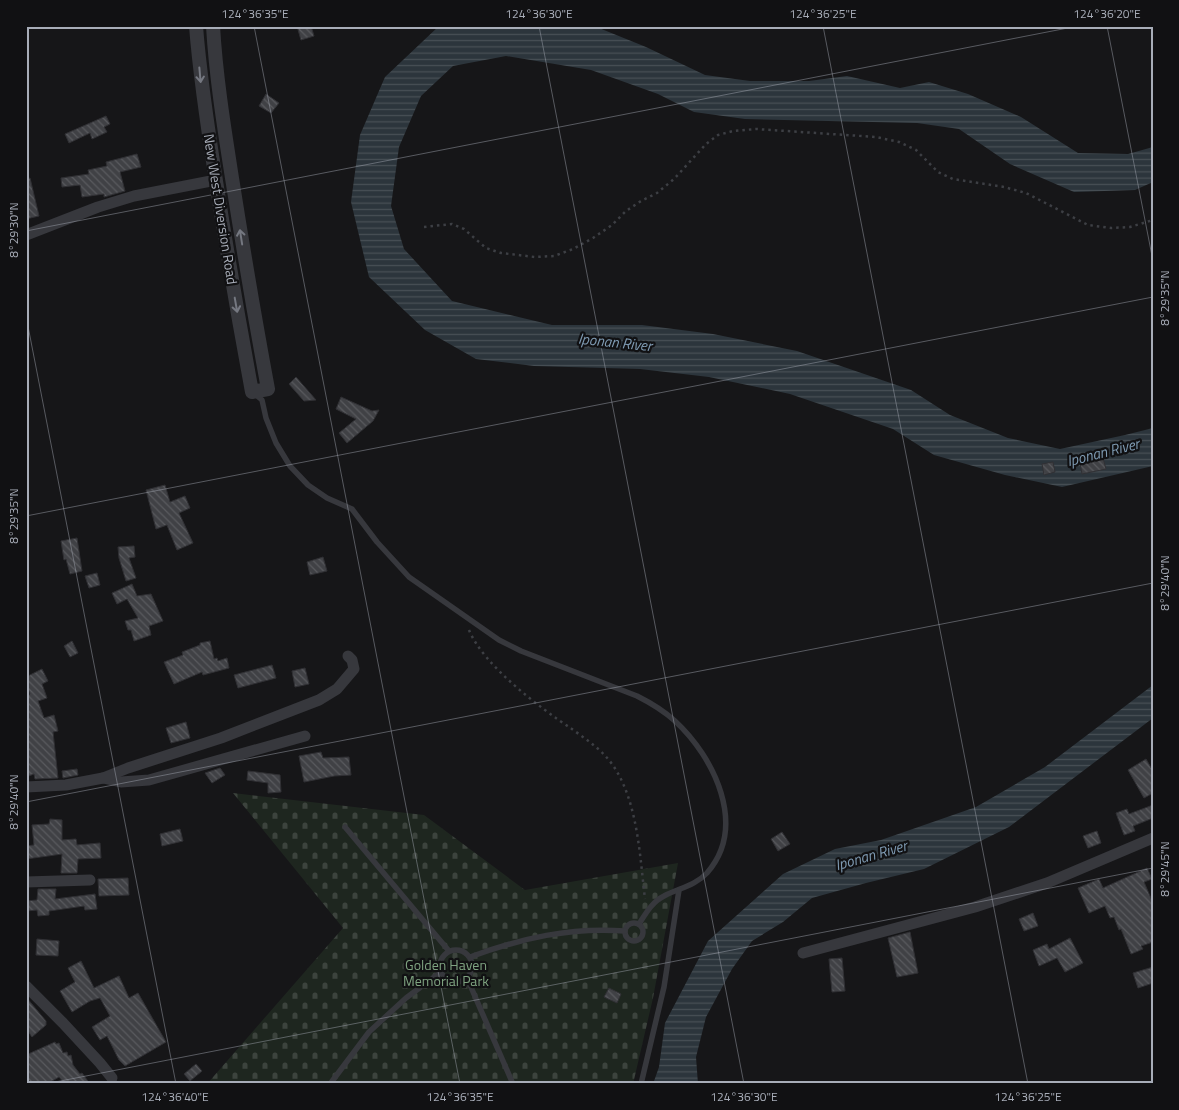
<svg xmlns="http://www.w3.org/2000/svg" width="1179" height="1110" viewBox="0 0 1179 1110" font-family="'Titillium Web',sans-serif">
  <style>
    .cemetery { fill: url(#cemetery-stones) }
    .water { fill: url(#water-rules) }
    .building { fill: url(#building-back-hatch); stroke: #303034 }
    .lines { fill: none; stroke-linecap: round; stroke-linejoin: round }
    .path { stroke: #3d3f44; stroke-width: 2.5; stroke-dasharray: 2.5 4; stroke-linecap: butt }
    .service { stroke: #37383d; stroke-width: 5.5 }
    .minor { stroke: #37383d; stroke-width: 11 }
    .tertiary { stroke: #37383d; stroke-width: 14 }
    .oneway { stroke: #757881 }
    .ticks { fill: none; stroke: #a8adb8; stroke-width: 1; stroke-opacity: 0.45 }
    .labels { text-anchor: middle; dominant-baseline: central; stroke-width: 4.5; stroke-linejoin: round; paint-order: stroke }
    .street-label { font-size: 14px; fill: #a8adb8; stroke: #111113 }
    .park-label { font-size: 14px; fill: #7fa381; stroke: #111113 }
    .water-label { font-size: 15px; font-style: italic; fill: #7f9bb3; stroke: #111113 }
    .neatline { fill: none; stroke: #a8adb8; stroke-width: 2 }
    .ticks-label { font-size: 12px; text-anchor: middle; fill: #a8adb8 }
  </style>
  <defs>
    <pattern id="cemetery-stones" width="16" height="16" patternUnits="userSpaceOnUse" patternTransform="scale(1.25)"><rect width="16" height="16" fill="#1e261f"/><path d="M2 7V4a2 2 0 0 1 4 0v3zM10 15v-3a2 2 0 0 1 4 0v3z" fill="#3c433d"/></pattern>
    <pattern id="water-rules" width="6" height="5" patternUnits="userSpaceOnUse" patternTransform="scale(1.25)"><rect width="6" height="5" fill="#2c353c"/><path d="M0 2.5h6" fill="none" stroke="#485056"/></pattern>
    <pattern id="building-back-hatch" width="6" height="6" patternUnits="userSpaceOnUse" patternTransform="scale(1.25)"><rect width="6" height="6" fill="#404145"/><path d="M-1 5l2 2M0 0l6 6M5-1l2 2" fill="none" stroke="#595a5e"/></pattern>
  </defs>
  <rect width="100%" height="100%" fill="#161618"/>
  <path class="cemetery" d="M233,793L424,815L525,890L678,863L653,998L633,1084H207L343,928Z"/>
  <g class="water">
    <path d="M439,26H594L646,47L705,75L750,81H809L847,76L900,88L929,82L968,94L1021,117L1078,153L1128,154L1153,147V182L1135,190L1074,192L1010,164L959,129L917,123L745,119L694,112L658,94L591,70L506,56L453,66L421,96L399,147L391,206L404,249L452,301L552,325H642L713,334L797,351L911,390L950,415L1008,438L1060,449L1125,435L1153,428V466L1062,487L1005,475L934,455L893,429L790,394L709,377L640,369L534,366L476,359L425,330L369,277L351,202L360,135L385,77Z"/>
    <path d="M1153,685V718L1009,827L924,869L866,883L812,898L783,922L752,941L732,969L706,1017L696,1057L698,1084H653L659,1067L665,1023L708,941L783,874L835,849L881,840L976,807L1045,767Z"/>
  </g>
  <g class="building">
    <path d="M297,26H311L314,36L301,40Z"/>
    <path d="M266,94L279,103L271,113L259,106Z"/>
    <path d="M106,116L110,124L104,127L107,132L92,139L90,133L69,143L65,134Z"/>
    <path d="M137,154L141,167L120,172L125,191L104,197V194L82,197L80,185L62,187L61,178L89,174L88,170L107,166L106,162Z"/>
    <path d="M30,178L39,216L26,219V179Z"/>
    <path d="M296,377L316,400L304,401L289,384Z"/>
    <path d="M341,397L372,411L379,410L373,421L347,443L339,433L356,419L336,409Z"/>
    <path d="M1103,458L1106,469L1082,474L1080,463Z"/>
    <path d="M1053,462L1055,472L1044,475L1042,464Z"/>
    <path d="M165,485L170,502L185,496L190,508L179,513L193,543L177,550L167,525L156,529L146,490Z"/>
    <path d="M77,538L82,571L70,574L66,559L64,560L61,541Z"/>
    <path d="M134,546L135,557L129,558L136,578L126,581L119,558L118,547Z"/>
    <path d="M323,557L327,571L310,575L307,562Z"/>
    <path d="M97,573L100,585L89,588L85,576Z"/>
    <path d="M132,584L137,596L151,594L163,621L149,626L151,635L134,641L131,630H128L125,621L138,618L127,599L117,604L112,593Z"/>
    <path d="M72,641L78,653L70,657L64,646Z"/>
    <path d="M210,641L214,659L217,658L218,661L227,658L229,668L203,675L202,672L174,684L164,662L183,655L182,652L200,645V643Z"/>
    <path d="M272,665L276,678L238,688L234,675Z"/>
    <path d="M305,668L309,684L295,687L292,671Z"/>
    <path d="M42,669L48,681L42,684L47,698L38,701L44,718L54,715L58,731L53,732L58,778L35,779L34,774L26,777V763L28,762L26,738H29L26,724V696L30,694L26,686V677Z"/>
    <path d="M186,722L190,738L171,743L166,728Z"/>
    <path d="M321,752L323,758L349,757L351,775L334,776L304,782L299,756Z"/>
    <path d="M1146,759L1153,771V793L1144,798L1128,770Z"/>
    <path d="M220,768L225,775L212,783L205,773Z"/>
    <path d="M77,769L78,775L63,778L62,771Z"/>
    <path d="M248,771L280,775L281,792L268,793V783L247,780Z"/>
    <path d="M1153,805V818L1133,826L1135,831L1124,835L1116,813L1127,809L1129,814Z"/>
    <path d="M50,819L62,820V840L76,839L77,845L100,843L101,858L78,859L77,873H61L62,854L26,859V846L34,845L32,825L49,824Z"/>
    <path d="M180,829L183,841L162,846L160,834Z"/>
    <path d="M1097,831L1101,843L1088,848L1083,836Z"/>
    <path d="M782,832L790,844L778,851L771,839Z"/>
    <path d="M1147,868L1152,879L1144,882L1153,903V942L1141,946L1143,949L1131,954L1121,929L1119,930L1114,917L1110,918L1105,906L1089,913L1078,888L1099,879L1103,888Z"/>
    <path d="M128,878L129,895L99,896L98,879Z"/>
    <path d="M38,889H56L55,899L95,894L97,909L85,910L84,906L49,911V915L38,916L37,910L26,911V901L37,900Z"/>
    <path d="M1033,913L1038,926L1024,931L1019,919Z"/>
    <path d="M910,932L918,973L897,977L888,938Z"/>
    <path d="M1070,938L1083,963L1065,972L1057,958L1039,966L1033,950L1047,944L1049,949Z"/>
    <path d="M37,939L59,941L58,956L36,955Z"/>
    <path d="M842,958L845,991L832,992L829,959Z"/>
    <path d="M81,961L94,988L119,976L129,998L138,993L166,1042L125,1066L119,1060L107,1036L100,1040L92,1027L110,1016L100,998L90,1001L72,1012L60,991L75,982L68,968Z"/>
    <path d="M1153,967V983L1138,988L1133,973Z"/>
    <path d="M609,988L621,994L617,1003L604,997Z"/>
    <path d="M26,997L46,1021V1025L32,1037L26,1028Z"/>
    <path d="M55,1042L56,1044L59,1043L63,1053L67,1052L68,1056L71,1055L73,1065L80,1074L82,1073L90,1084H65L59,1077L47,1084H31L26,1076V1055Z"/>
    <path d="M196,1064L202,1071L190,1081L184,1074Z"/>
  </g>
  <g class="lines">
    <g class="path">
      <path d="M424,227L452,224L464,229L486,248L501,253L535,257L554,256L573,249L593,238L612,225L626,211L641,201L657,193L674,179L706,144L718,135L733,131L756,129L876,137L899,142L916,150L938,172L953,179L1004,187L1026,193L1088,225L1111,228L1130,227L1153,220"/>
      <path d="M469,630C483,665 540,708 572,729C588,741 603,750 614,767C638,803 640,858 645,899"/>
    </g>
    <g class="service">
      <path d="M255,394L262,400L266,418L276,443L290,466L308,485L327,498L352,509L377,542L409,577L499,640L521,651L637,696C651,703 664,711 675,721C714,757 748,826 707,873C695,886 679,888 664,896C652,902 646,913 639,924"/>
      <path d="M345,827L449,951"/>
      <circle cx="634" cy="932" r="9"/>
      <circle cx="456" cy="966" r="16"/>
      <path d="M470,957C522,938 570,927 625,931"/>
      <path d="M467,978L513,1084"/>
      <path d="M330,1084L369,1032L406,998L441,972"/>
      <path d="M641,1084L664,987L679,890"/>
    </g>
    <g class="minor">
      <path d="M26,235L98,207L134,196L216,180"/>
      <path d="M103,778L121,782L149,780L305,736"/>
      <path d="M26,787L66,785L103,778L128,768L221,738L319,700L337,689L354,669L352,660L348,656"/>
      <path d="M26,882L90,880"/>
      <path d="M803,953L975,907L1047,883L1153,838"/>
      <path d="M26,986L63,1023L100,1063L112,1078"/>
    </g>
    <path class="tertiary" d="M196,26C200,78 208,130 216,181C227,252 239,322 252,392L268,389C255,319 243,248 232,178C224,127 216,77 213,26"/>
  </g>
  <defs><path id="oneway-shaft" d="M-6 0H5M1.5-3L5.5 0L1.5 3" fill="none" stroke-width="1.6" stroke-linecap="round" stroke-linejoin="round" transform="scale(1.25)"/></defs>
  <g class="oneway">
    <use href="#oneway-shaft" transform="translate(200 75) rotate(85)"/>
    <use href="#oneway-shaft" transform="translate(241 237) rotate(-99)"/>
    <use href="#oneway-shaft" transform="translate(236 305) rotate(80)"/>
  </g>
  <path class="ticks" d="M254,26L460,1084M539,26L744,1084M823,26L1028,1084M1107,26L1153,261M26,231L1078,26M26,316L176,1084M26,516L1153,297M26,802L1153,583M45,1084L1153,868"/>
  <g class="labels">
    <g class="street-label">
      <text transform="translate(221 209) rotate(81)">New West Diversion Road</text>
    </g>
    <g class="park-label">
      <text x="446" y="964">Golden Haven<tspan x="446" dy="16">Memorial Park</tspan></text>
    </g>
    <g class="water-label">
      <text transform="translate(615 342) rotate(6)">Iponan River</text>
      <text transform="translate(1103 452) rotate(-14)">Iponan River</text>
      <text transform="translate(871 855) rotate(-16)">Iponan River</text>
    </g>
  </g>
  <rect width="1179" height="1110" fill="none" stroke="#111113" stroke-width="55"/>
  <rect x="28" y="28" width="1124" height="1054" class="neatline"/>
  <g class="ticks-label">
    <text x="255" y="18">124°36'35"E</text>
    <text x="539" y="18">124°36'30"E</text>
    <text x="823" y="18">124°36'25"E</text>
    <text x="1107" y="18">124°36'20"E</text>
    <text transform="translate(14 230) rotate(-90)" y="4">8°29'30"N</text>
    <text transform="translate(1165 298) rotate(-90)" y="4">8°29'35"N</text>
    <text transform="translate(14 516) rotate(-90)" y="4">8°29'35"N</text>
    <text transform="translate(1165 583) rotate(-90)" y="4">8°29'40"N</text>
    <text transform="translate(14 802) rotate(-90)" y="4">8°29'40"N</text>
    <text transform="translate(1165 869) rotate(-90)" y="4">8°29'45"N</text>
    <text x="175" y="1101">124°36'40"E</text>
    <text x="460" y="1101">124°36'35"E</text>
    <text x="744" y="1101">124°36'30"E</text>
    <text x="1028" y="1101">124°36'25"E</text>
  </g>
</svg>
